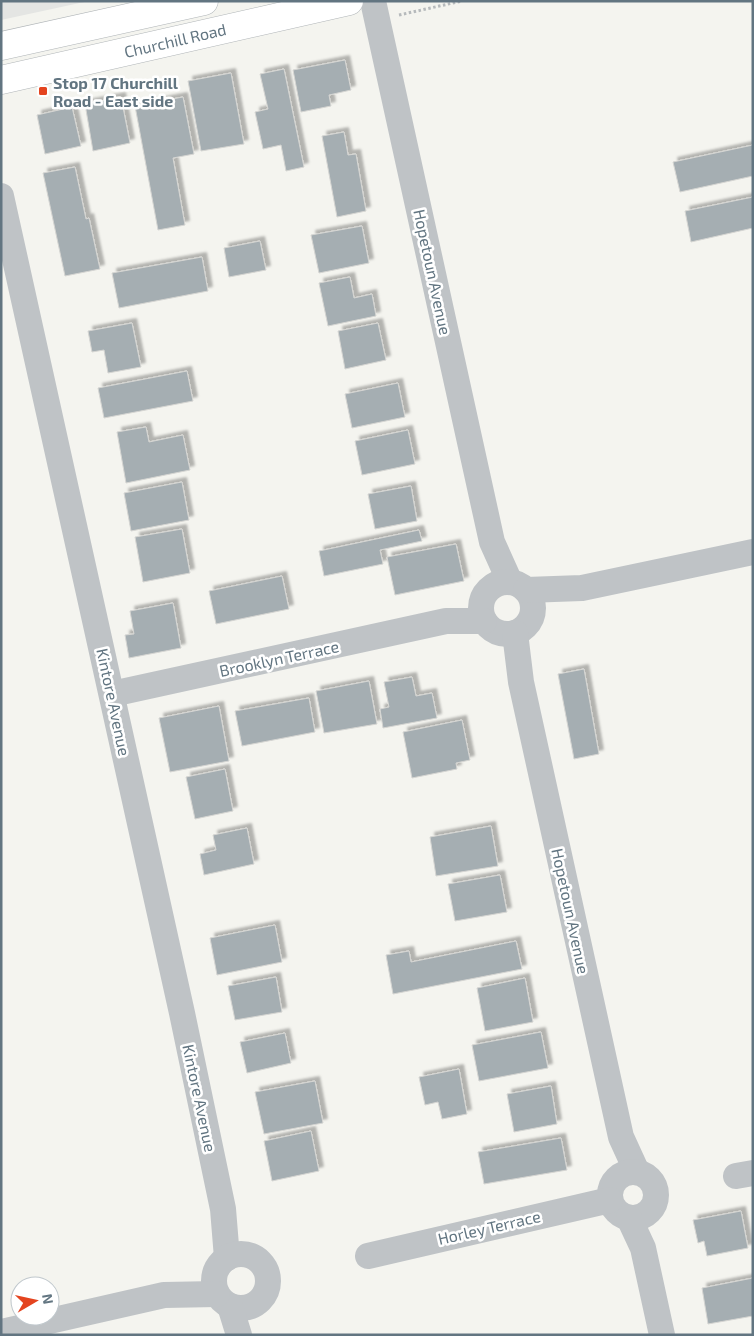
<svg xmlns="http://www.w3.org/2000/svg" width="754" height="1336" viewBox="0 0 754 1336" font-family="'Exo 2',sans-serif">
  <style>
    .built { fill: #e4e5e3 }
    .building { fill: #a5aeb2; stroke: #d5d5d2; filter: url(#shadow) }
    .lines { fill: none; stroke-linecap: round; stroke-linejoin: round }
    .major-casing { stroke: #b0b5b8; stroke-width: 29 }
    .path { stroke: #b6babc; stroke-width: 3; stroke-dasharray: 2.5 2.5; stroke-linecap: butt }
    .minor { stroke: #bfc3c6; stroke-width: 26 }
    .major { stroke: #fff; stroke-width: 28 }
    .poi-dot { fill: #e4441f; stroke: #fff; stroke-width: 2 }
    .labels { text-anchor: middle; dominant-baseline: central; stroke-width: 5; stroke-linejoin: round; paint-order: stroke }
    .street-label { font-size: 16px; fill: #627581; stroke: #fff }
    .poi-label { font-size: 16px; font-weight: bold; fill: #627581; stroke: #fff; text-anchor: start }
  </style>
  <defs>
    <filter id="shadow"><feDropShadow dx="4.5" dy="-4.5" stdDeviation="1" flood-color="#0004"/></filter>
  </defs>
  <rect width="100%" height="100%" fill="#f4f4ef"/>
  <path class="built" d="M1,1H89L1,20Z"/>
  <g class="building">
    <path d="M345,60L351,90L329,95L331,106L301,112L293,70Z"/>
    <path d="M284,69L304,167L286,171L281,145L263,149L255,112L268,109L260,74Z"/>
    <path d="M231,73L244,144L201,151L188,81Z"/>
    <path d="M121,97L130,143L93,151L85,104Z"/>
    <path d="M183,97L194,154L173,158L185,225L158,230L135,106Z"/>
    <path d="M72,107L81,146L45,154L37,115Z"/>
    <path d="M344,132L348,155L356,154L366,211L337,217L322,136Z"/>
    <path d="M753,145V176L680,192L673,162Z"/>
    <path d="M75,167L86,219L89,218L100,269L65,276L43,173Z"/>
    <path d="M753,197V228L691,242L685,211Z"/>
    <path d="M362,226L369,263L319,273L311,235Z"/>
    <path d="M260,241L266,270L229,277L224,248Z"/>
    <path d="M202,257L208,291L119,308L112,273Z"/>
    <path d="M350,277L354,298L372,294L376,316L328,326L319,283Z"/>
    <path d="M132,323L141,367L108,373L104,350L92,352L88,331Z"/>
    <path d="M378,323L386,360L345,369L338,331Z"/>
    <path d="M187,371L193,401L104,418L98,388Z"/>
    <path d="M398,383L405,417L352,428L345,394Z"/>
    <path d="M146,427L149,442L183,435L190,470L126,483L117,432Z"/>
    <path d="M408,430L415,464L362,475L355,441Z"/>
    <path d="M182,482L189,520L131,531L124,493Z"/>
    <path d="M411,486L417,521L375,529L368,494Z"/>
    <path d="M182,529L190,573L143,582L135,537Z"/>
    <path d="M419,530L422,541L380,550L383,564L324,576L319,551Z"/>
    <path d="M456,544L464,581L395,595L387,557Z"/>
    <path d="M282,576L289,609L216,624L209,591Z"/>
    <path d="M173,603L181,648L129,658L125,635L134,634L130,611Z"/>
    <path d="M584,669L599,754L574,759L558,674Z"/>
    <path d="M412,677L416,696L432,693L437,718L383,728L380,709L389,707L384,682Z"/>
    <path d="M369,681L377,724L324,733L316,691Z"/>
    <path d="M309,698L315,732L242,746L235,711Z"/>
    <path d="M219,706L229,761L170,772L159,718Z"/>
    <path d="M462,720L470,760L456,763L457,769L412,778L403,732Z"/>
    <path d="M225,769L233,811L195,819L186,777Z"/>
    <path d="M491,826L498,866L436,876L430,837Z"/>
    <path d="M247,828L254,864L204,875L200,854L216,850L213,835Z"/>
    <path d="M500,875L507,912L455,921L448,884Z"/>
    <path d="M275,925L282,962L217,975L210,938Z"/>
    <path d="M516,941L522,969L393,994L386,955L409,951L411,962Z"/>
    <path d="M276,977L282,1012L235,1020L228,986Z"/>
    <path d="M525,978L533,1022L485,1031L477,988Z"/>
    <path d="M541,1032L548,1068L479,1081L472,1045Z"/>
    <path d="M285,1033L291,1063L247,1073L240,1042Z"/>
    <path d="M459,1069L467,1114L442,1119L438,1102L425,1105L419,1077Z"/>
    <path d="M315,1081L323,1123L264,1134L255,1092Z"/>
    <path d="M551,1086L557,1124L514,1132L507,1094Z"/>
    <path d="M311,1131L319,1171L272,1181L264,1141Z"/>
    <path d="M561,1138L567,1170L484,1184L478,1152Z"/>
    <path d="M741,1211L748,1248L707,1256L704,1241L698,1243L693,1220Z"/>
    <path d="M753,1278V1316L708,1324L702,1288Z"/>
  </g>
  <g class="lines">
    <defs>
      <g id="major">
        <path d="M1,46L204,1"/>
        <path d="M1,80L349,1"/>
      </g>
    </defs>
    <use href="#major" class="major-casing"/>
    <path class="path" d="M399,15L462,1"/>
    <g class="minor">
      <path d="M373,1L492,542L510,582"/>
      <path d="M1,196L182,1013L223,1209L227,1258"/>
      <circle cx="507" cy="608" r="26"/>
      <path d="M526,590L582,588L753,552"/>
      <path d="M515,633L521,682L621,1137L637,1172"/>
      <path d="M112,694L446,621H484"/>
      <circle cx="633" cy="1195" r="23"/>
      <path d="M736,1176L753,1173"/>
      <path d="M629,1218L643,1248L662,1335"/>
      <circle cx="241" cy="1281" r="27"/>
      <path d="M368,1256L610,1200"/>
      <path d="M230,1306L239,1335"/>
      <path d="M1,1332L164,1295L217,1294"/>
    </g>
    <use href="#major" class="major"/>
  </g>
  <rect class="poi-dot" x="38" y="86" width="10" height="10" rx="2.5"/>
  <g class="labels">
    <g class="street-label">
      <text transform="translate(175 40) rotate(-13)">Churchill Road</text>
      <text transform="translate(433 272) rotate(78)">Hopetoun Avenue</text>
      <text transform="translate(279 658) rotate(-12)">Brooklyn Terrace</text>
      <text transform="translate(114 702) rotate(78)">Kintore Avenue</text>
      <text transform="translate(571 911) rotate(78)">Hopetoun Avenue</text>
      <text transform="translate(200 1098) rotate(78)">Kintore Avenue</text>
      <text transform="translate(489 1227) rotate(-13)">Horley Terrace</text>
    </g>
    <g class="poi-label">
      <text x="53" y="82">Stop 17 Churchill<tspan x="53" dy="18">Road - East side</tspan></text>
    </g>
  </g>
  <rect width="754" height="1336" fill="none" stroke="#627581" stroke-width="5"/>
  <g transform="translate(35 1301) rotate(81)"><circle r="24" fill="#ffffff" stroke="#c0c8cd"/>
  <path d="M0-4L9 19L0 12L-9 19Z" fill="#e4441f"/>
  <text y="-8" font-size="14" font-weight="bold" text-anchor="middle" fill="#627581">N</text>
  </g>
</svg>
